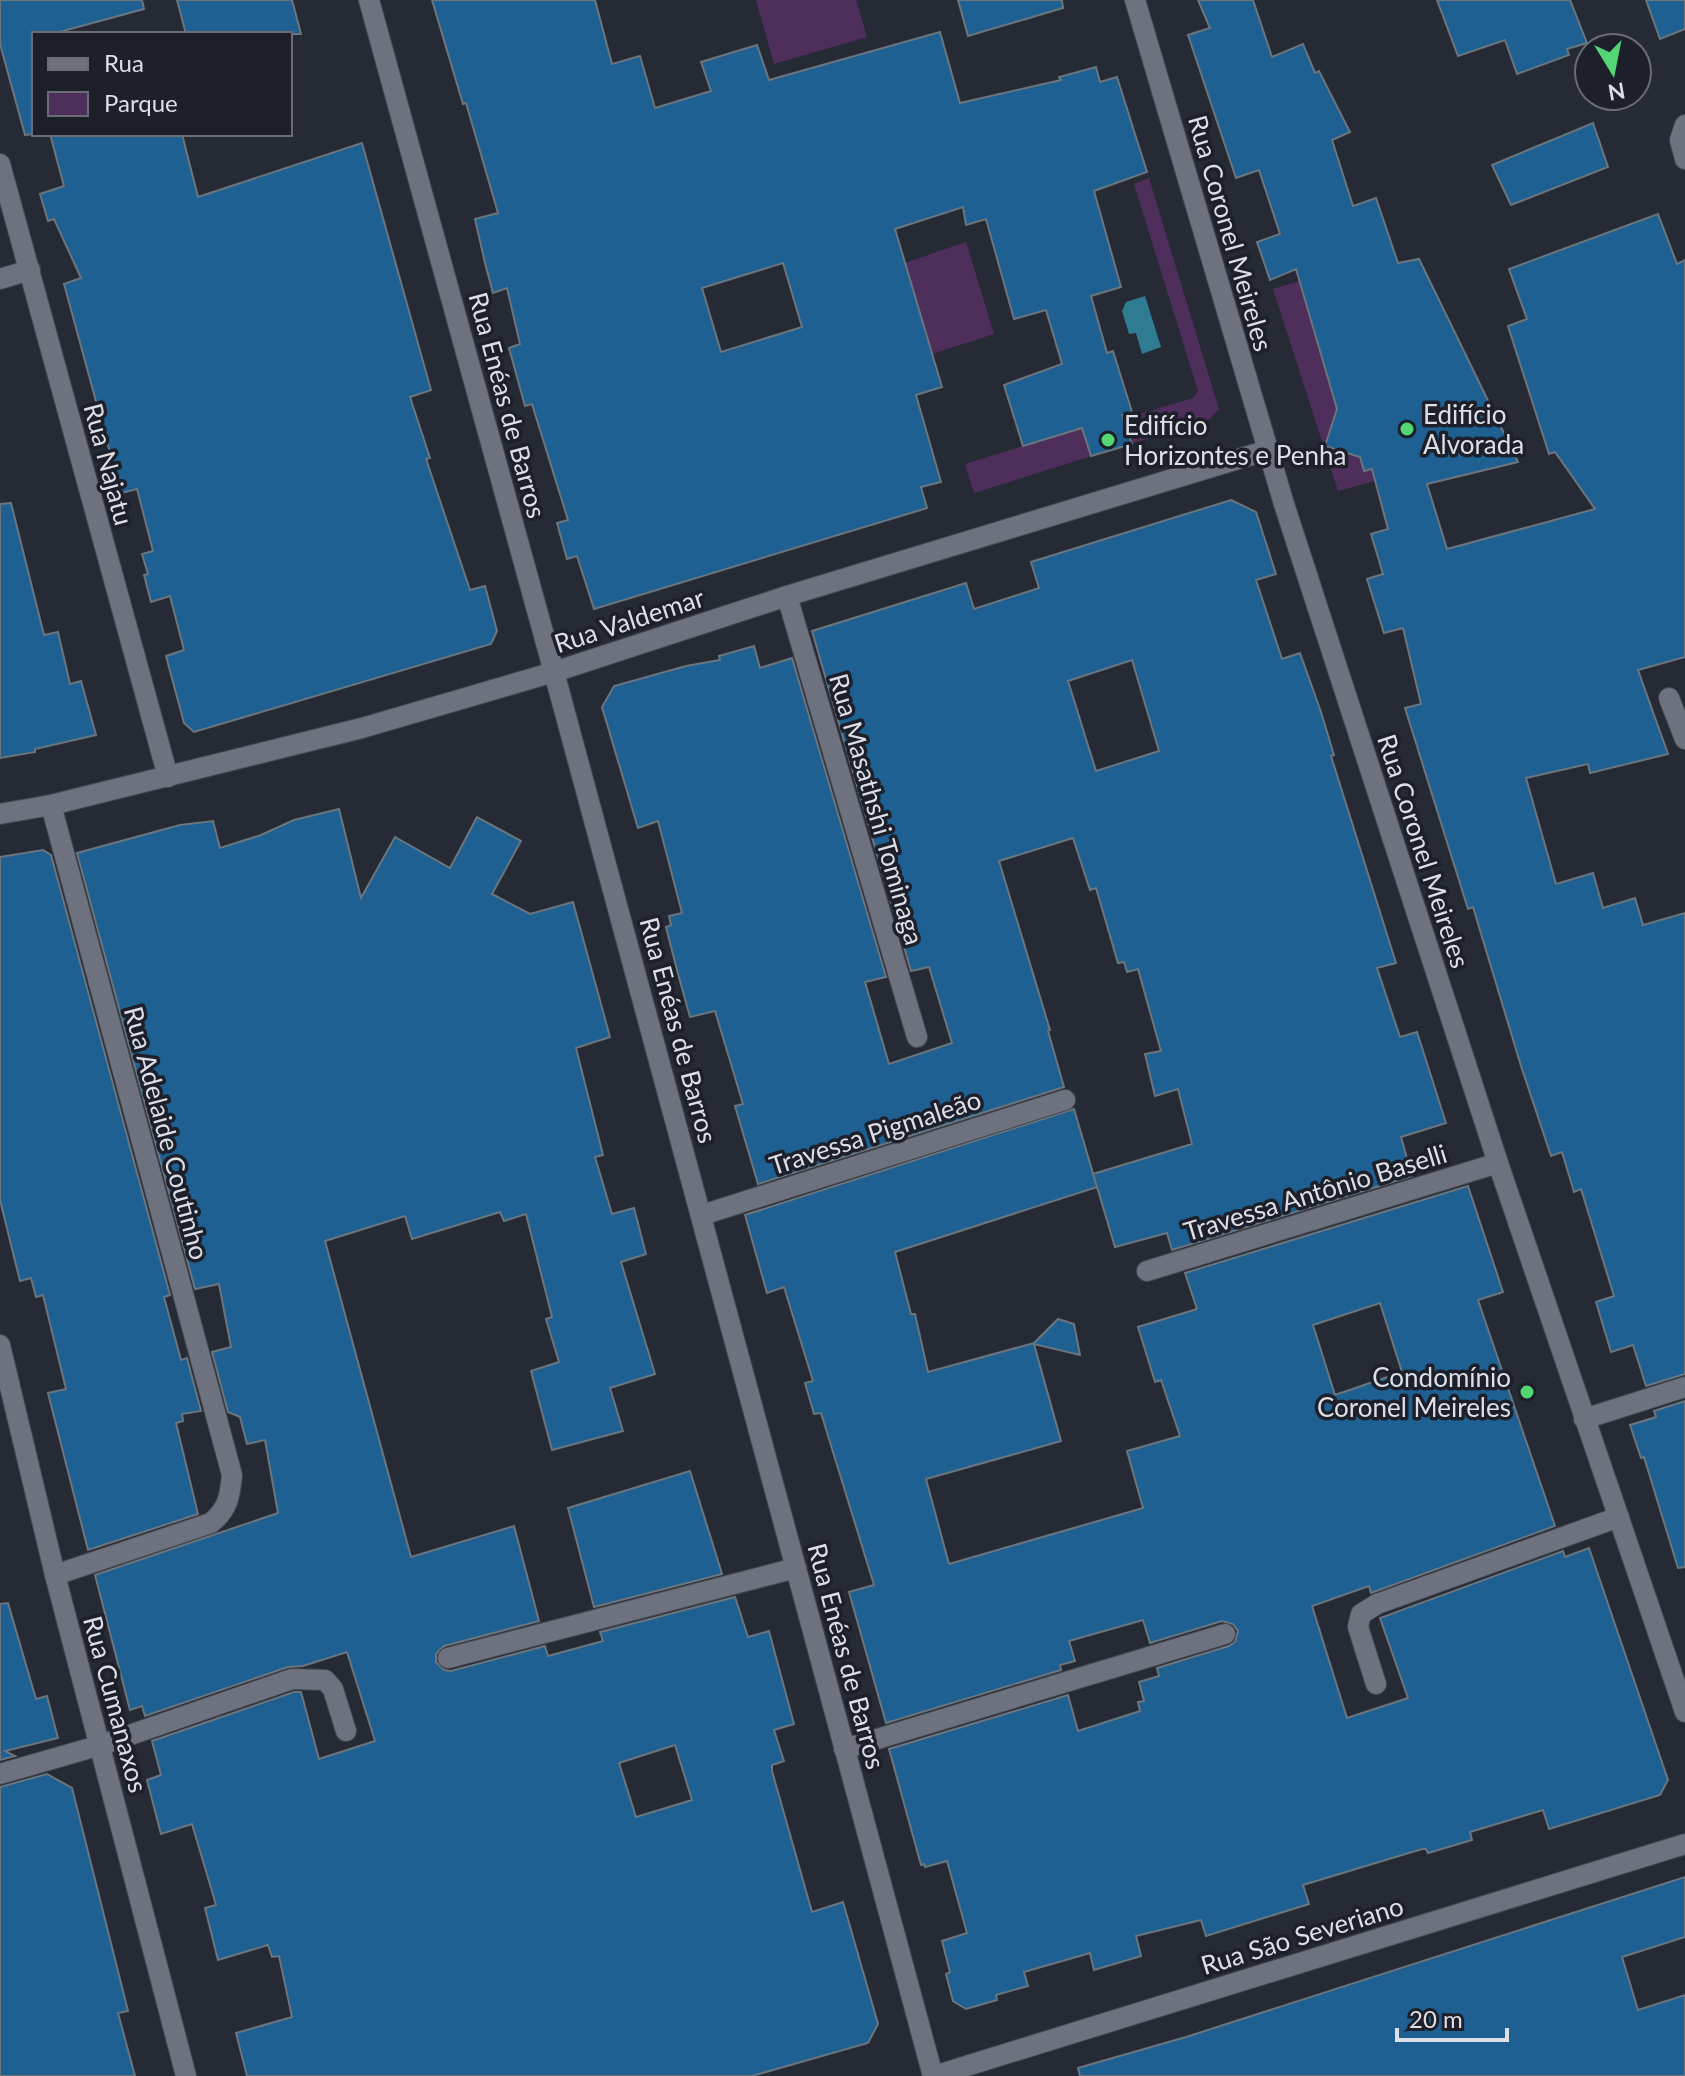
<svg xmlns="http://www.w3.org/2000/svg" width="1685" height="2076" viewBox="0 0 1685 2076" font-family="Lato,sans-serif">
  <style>
    .green { fill: #4e2e5a }
    .water { fill: #2f7c92 }
    .building { fill: #1d6091; stroke: #6a757e; stroke-width: 2; fill-rule: evenodd }
    .lines { fill: none; stroke-linecap: round; stroke-linejoin: round }
    .minor-casing { stroke: #444850; stroke-width: 22 }
    .minor { stroke: #6d727e; stroke-width: 20 }
    .poi-dot { fill: #53d673; stroke: #1d202a; stroke-width: 3 }
    .labels { text-anchor: middle; dominant-baseline: central; stroke-width: 7; stroke-linejoin: round; paint-order: stroke }
    .street-label { font-size: 26px; fill: #dcdfe5; stroke: #1d202a }
    .poi-label { font-size: 26px; fill: #dcdfe5; stroke: #1d202a; text-anchor: start }
  </style>
  <rect width="100%" height="100%" fill="#262a34"/>
  <g class="green">
    <path d="M756,0H856L867,37L774,64Z"/>
    <path d="M1149,178L1219,409L1210,419L974,493L965,464L1132,412L1133,416L1193,398L1198,391L1134,184Z"/>
    <path d="M966,242L994,334L932,354L905,263Z"/>
    <path d="M1299,281L1339,414L1372,469L1375,481L1338,491L1273,289Z"/>
  </g>
  <path class="water" d="M1145,296L1161,347L1142,354L1136,333L1129,334L1122,311L1126,302Z"/>
  <g class="building">
    <path d="M0,0H142L144,9L52,34H34V134L25,135L0,44Z"/>
    <path d="M177,0H292L301,34H186Z"/>
    <path d="M432,0H595L612,64L640,56L655,108L711,91L701,62L757,45L769,80L940,32L960,103L1061,80L1059,77L1096,67L1100,82L1117,77L1147,172L1094,191L1121,287L1091,296L1107,353L1113,351L1132,412L1122,415L1132,444L1091,456L1082,428L1023,446L1004,385L1062,364L1046,310L1014,319L986,219L966,225L963,207L895,229L942,387L916,395L941,482L921,487L927,508L594,609L577,556L567,559L557,523L568,520L532,404L525,406L509,348L520,344L507,288L493,293L485,263L475,219L498,213L466,103L463,104ZM783,263L802,327L721,352L702,288Z"/>
    <path d="M958,0H1062L1063,8L968,36Z"/>
    <path d="M1198,0H1253L1272,57L1303,44L1315,73L1319,71L1350,132L1332,140L1353,206L1376,198L1398,263L1419,259L1518,462L1427,484L1447,549L1595,509L1555,452L1549,454L1508,326L1527,319L1509,269L1658,214L1677,264L1685,260V657L1638,670L1668,754L1590,773L1588,764L1526,778L1556,884L1593,873L1603,908L1635,898L1643,925L1685,913V1374L1646,1386L1633,1345L1611,1352L1596,1302L1614,1296L1581,1189L1574,1192L1562,1152L1551,1156L1521,1066L1473,907L1468,909L1405,708L1421,704L1403,628L1384,633L1367,579L1383,574L1371,534L1388,529L1372,469L1364,471L1360,457L1325,446L1337,409L1296,269L1270,280L1257,242L1280,234L1259,170L1236,178L1188,35L1210,28Z"/>
    <path d="M1437,0H1570L1587,43L1567,49L1569,55L1517,74L1505,40L1458,56Z"/>
    <path d="M1646,0H1685V29L1660,39Z"/>
    <path d="M1593,123L1608,167L1511,205L1492,165Z"/>
    <path d="M50,134H182L198,197L362,143L431,390L410,397L430,458L426,459L470,590L485,586L497,631L491,644L194,732L184,723L166,656L184,650L170,596L151,602L144,575L148,574L142,554L153,551L137,489L121,493L64,284L81,278L54,219L48,221L40,194L64,186Z"/>
    <path d="M1231,500L1256,512L1276,574L1256,580L1282,659L1300,653L1321,712L1334,755L1331,756L1396,963L1377,968L1400,1037L1417,1032L1446,1123L1401,1137L1412,1176L1172,1250L1167,1233L1115,1247L1097,1187L895,1252L911,1314H915L928,1372L1034,1343L1058,1319L1074,1324L1080,1355L1034,1344L1061,1441L926,1479L949,1564L1143,1508L1127,1451L1180,1436L1161,1380L1155,1382L1138,1327L1197,1309L1185,1273L1468,1186L1503,1292L1478,1300L1555,1526L1371,1593L1369,1586L1312,1606L1347,1718L1408,1698L1380,1618L1563,1551L1565,1557L1589,1548L1668,1780L1660,1795L1549,1829L1543,1810L1470,1832L1472,1840L1428,1853L1426,1849H1422L1303,1885L1309,1904L1206,1936L1201,1920L1136,1936L1141,1956L1094,1970L1090,1953L1024,1972L1028,1986L996,1995L997,2000L966,2009L953,2001L946,1974L950,1972L942,1941L967,1933L947,1861L925,1867L924,1864L921,1865L889,1749L1068,1695L1078,1731L1140,1711L1138,1702L1144,1701L1139,1682L1159,1676L1157,1668L1229,1646L1235,1642L1238,1631L1233,1624L1222,1621L1150,1643L1143,1620L1069,1641L1075,1661L1060,1665L1061,1670L886,1723L849,1592L874,1585L821,1413L814,1414L805,1383L813,1381L784,1287L767,1293L745,1215L1074,1109L1097,1187L1093,1174L1192,1144L1178,1089L1155,1096L1145,1054L1161,1051L1138,969L1127,972L1124,962L1118,963L1096,888L1090,890L1073,838L999,861L1050,1030L1048,1031L1064,1087L758,1184L735,1106L743,1104L715,1011L690,1017L677,970L666,927L671,925L669,916L682,913L658,821L638,828L602,707L614,686L686,666L720,660L719,656L754,646L760,668L792,658L886,977L865,982L889,1064L952,1043L929,967L911,971L812,631L966,583L974,609L1039,588L1031,562ZM1132,660L1159,751L1096,771L1068,681ZM1380,1303L1402,1372L1335,1395L1313,1325Z"/>
    <path d="M11,503L44,635L58,632L70,684L81,681L96,735L35,749V752L0,758V504Z"/>
    <path d="M339,809L361,898L395,837L450,868L477,817L521,841L492,894L530,914L573,902L610,1037L576,1048L603,1155L595,1157L612,1214L634,1208L646,1254L621,1262L655,1374L610,1388L623,1431L552,1450L531,1371L559,1362L546,1319L552,1317L526,1214L504,1221L500,1212L412,1239L405,1216L325,1241L411,1557L514,1526L539,1621L444,1646L436,1654V1662L444,1670L451,1671L545,1646L548,1656L603,1641L600,1632L735,1597L748,1637L769,1631L794,1724L774,1730L784,1761L772,1765V1771L812,1912L843,1902L878,2024L868,2043L752,2076H247L236,2033L292,2017L279,1956L272,1957L268,1945L218,1960L205,1908L216,1905L192,1824L161,1834L147,1780L161,1775L152,1741L294,1692H301L319,1759L375,1741L347,1652L303,1666L288,1667L145,1716L142,1706L130,1710L95,1575L278,1513L265,1440L247,1444L240,1417L228,1412L212,1352L231,1347L219,1284L195,1289L77,853L180,825L213,821L220,848L261,835L294,820ZM675,1745L692,1800L636,1817L619,1763Z"/>
    <path d="M43,850L51,855L170,1295L164,1297L181,1360L187,1358L201,1411L182,1414L183,1421L176,1423L198,1514L88,1550L48,1393L66,1389L43,1295L36,1297L31,1278L20,1281L0,1200V857Z"/>
    <path d="M1685,1401V1567L1678,1568L1644,1457L1641,1458L1630,1425L1656,1417L1654,1411Z"/>
    <path d="M690,1471L722,1574L594,1607L568,1508Z"/>
    <path d="M8,1603L36,1699L47,1696L58,1738L5,1751L15,1756L0,1760V1604Z"/>
    <path d="M47,1774L72,1788L128,2011L118,2013L135,2076H0V1787Z"/>
    <path d="M1685,1877V1937L1622,1957L1638,2010L1685,1995V2076H1080L1078,2068L1186,2037Z"/>
  </g>
  <g class="lines">
    <defs>
      <g id="minor">
        <path d="M369,0L554,672L933,2076"/>
        <path d="M1135,0L1284,504L1498,1163L1685,1712"/>
        <path d="M1685,125L1680,140L1685,159"/>
        <path d="M0,164L168,777"/>
        <path d="M0,279L30,270"/>
        <path d="M787,596L917,1037"/>
        <path d="M1669,698L1685,739"/>
        <path d="M51,805L232,1475C230,1496 228,1509 211,1523L55,1575"/>
        <path d="M0,814L51,805L362,728L554,672L787,596L1268,450"/>
        <path d="M702,1215L1065,1100"/>
        <path d="M1147,1271L1498,1163"/>
        <path d="M0,1345L55,1575L186,2076"/>
        <path d="M1584,1419L1685,1387"/>
        <path d="M448,1658L796,1568"/>
        <path d="M1376,1684L1358,1627L1361,1614L1377,1604L1619,1517"/>
        <path d="M844,1749L1225,1634"/>
        <path d="M0,1774L101,1745L292,1679L325,1680L333,1689L346,1731"/>
        <path d="M934,2076L1685,1844"/>
      </g>
    </defs>
    <use href="#minor" class="minor-casing"/>
    <use href="#minor" class="minor"/>
  </g>
  <g class="poi-dot">
    <circle cx="1407" cy="429" r="8"/>
    <circle cx="1108" cy="440" r="8"/>
    <circle cx="1527" cy="1392" r="8"/>
  </g>
  <g class="labels">
    <g class="street-label">
      <text transform="translate(1231 233) rotate(74)">Rua Coronel Meireles</text>
      <text transform="translate(508 405) rotate(75)">Rua Enéas de Barros</text>
      <text transform="translate(109 464) rotate(75)">Rua Najatu</text>
      <text transform="translate(629 620) rotate(-18)">Rua Valdemar</text>
      <text transform="translate(877 809) rotate(74)">Rua Masathshi Tominaga</text>
      <text transform="translate(1424 851) rotate(72)">Rua Coronel Meireles</text>
      <text transform="translate(679 1030) rotate(75)">Rua Enéas de Barros</text>
      <text transform="translate(875 1132) rotate(-18)">Travessa Pigmaleão</text>
      <text transform="translate(167 1133) rotate(75)">Rua Adelaide Coutinho</text>
      <text transform="translate(1315 1192) rotate(-17)">Travessa Antônio Baselli</text>
      <text transform="translate(847 1656) rotate(75)">Rua Enéas de Barros</text>
      <text transform="translate(116 1704) rotate(75)">Rua Cumanaxos</text>
      <text transform="translate(1302 1935) rotate(-17)">Rua São Severiano</text>
    </g>
    <g class="poi-label">
      <text x="1423" y="414">Edifício<tspan x="1423" dy="30">Alvorada</tspan></text>
      <text x="1124" y="425">Edifício<tspan x="1124" dy="30">Horizontes e Penha</tspan></text>
      <text x="1511" y="1377" text-anchor="end">Condomínio<tspan x="1511" dy="30">Coronel Meireles</tspan></text>
    </g>
  </g>
  <rect x="32" y="32" width="260" height="104" fill="#1d202a" stroke="#696c75" stroke-width="2"/>
  <rect x="48" y="58" width="40" height="12" fill="#6d727e" stroke="#696c75" stroke-width="2"/>
  <text x="104" y="72" font-size="24" fill="#dcdfe5">Rua</text>
  <rect x="48" y="92" width="40" height="24" fill="#4e2e5a" stroke="#696c75" stroke-width="2"/>
  <text x="104" y="112" font-size="24" fill="#dcdfe5">Parque</text>
  <g transform="translate(1613 72) rotate(170)"><circle r="38" fill="#1d202a" stroke="#696c75" stroke-width="2"/>
  <path d="M0-6L14 30L0 20L-14 30Z" fill="#53d673"/>
  <text y="-12" font-size="22" font-weight="bold" text-anchor="middle" fill="#dcdfe5">N</text>
  </g>
  <path d="M1397 2028v12h110v-12" fill="none" stroke="#dcdfe5" stroke-width="4"/>
  <text x="1409" y="2028" font-size="24" fill="#dcdfe5" stroke="#1d202a" stroke-width="6" paint-order="stroke">20 m</text>
</svg>
